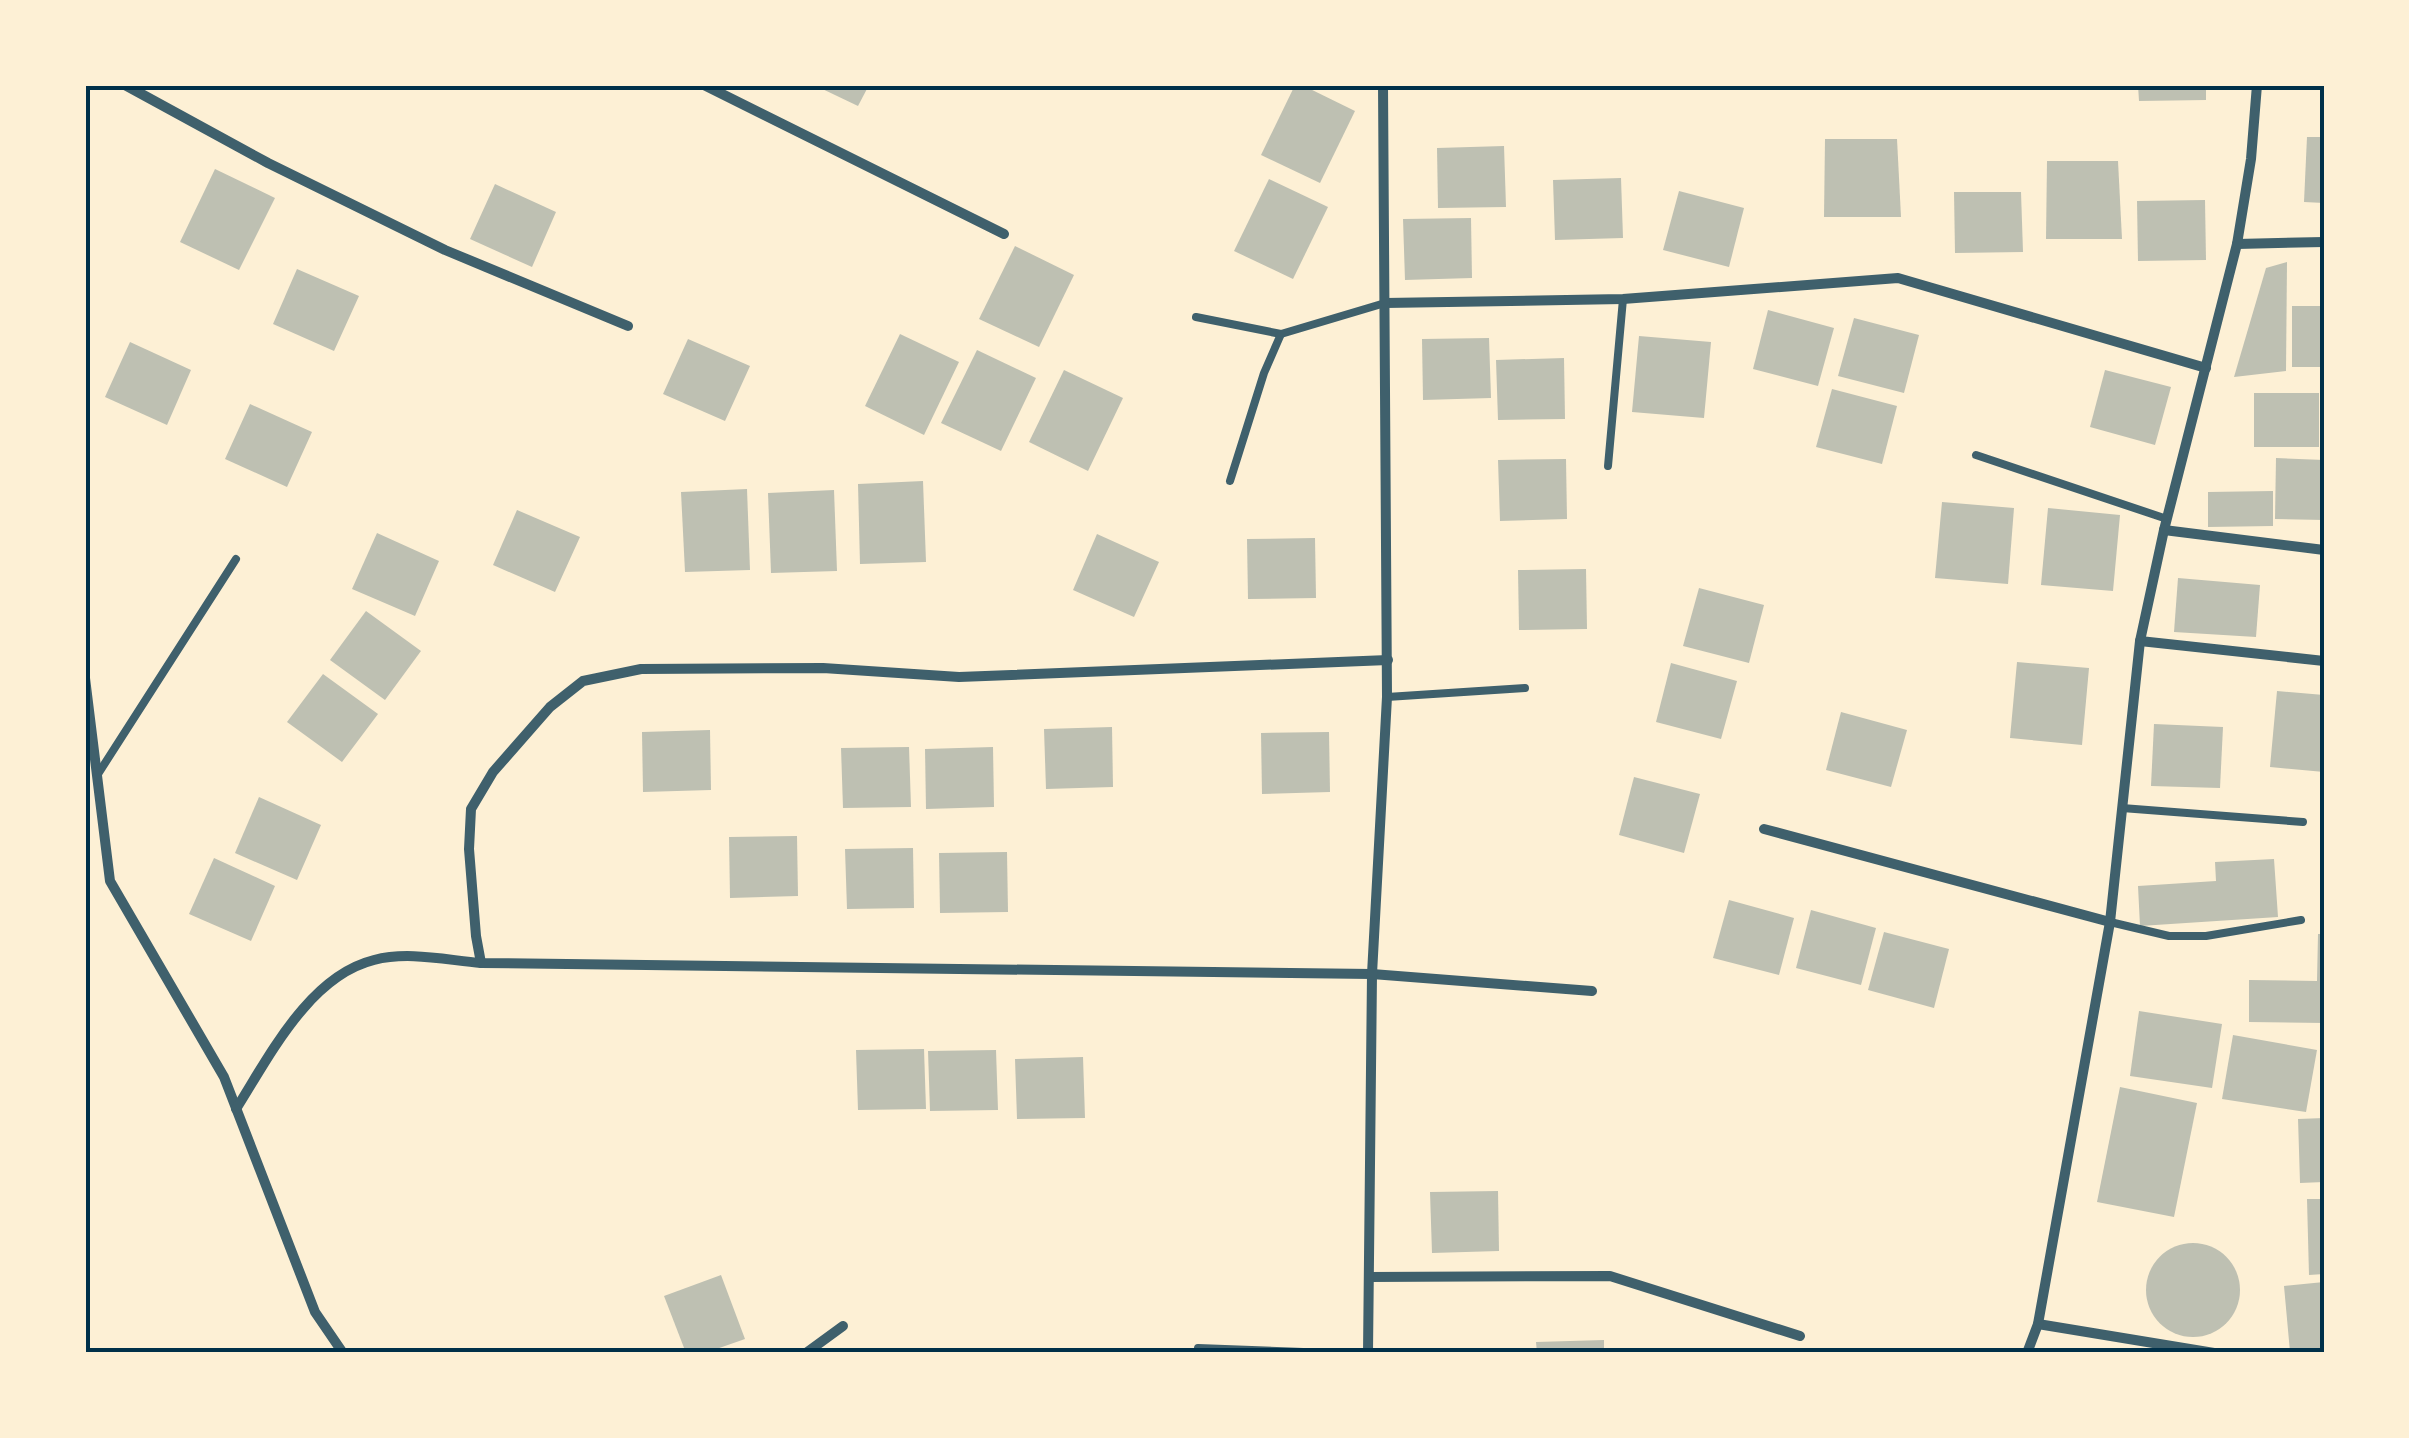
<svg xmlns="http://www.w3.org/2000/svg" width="2409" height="1438" viewBox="0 0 2409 1438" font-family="Montserrat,sans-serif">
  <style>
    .building { fill: #bec0b2 }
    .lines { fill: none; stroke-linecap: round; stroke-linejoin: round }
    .service { stroke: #3f606c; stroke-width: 8 }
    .minor { stroke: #3f606c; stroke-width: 10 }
    .neatline { fill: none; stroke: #003049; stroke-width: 4 }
  </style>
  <rect width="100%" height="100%" fill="#fdf0d5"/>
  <g class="building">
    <path d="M814,85H869L858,106Z"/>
    <path d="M1295,85H1302L1355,111L1320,183L1261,155Z"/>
    <path d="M2138,85H2206V100L2139,101Z"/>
    <path d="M2307,137H2324V203L2304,202Z"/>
    <path d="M1825,139H1897L1901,217H1824Z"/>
    <path d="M1504,146L1506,207L1438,208L1437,148Z"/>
    <path d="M2047,161H2118L2122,239H2046Z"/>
    <path d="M215,169L275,198L239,270L180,242Z"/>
    <path d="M1621,178L1623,238L1555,240L1553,180Z"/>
    <path d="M1269,179L1328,207L1293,279L1234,251Z"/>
    <path d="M495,184L556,212L532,267L470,239Z"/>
    <path d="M1679,191L1744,208L1729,267L1663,250Z"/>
    <path d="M1954,192H2021L2023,252L1955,253Z"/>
    <path d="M2205,200L2206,260L2138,261L2137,201Z"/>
    <path d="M1471,218L1472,278L1405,280L1403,219Z"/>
    <path d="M1015,246L1074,275L1039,347L979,319Z"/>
    <path d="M2287,262L2286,371L2234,377L2266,268Z"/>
    <path d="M297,269L359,296L334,351L273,324Z"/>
    <rect x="2292" y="306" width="32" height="61"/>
    <path d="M1768,310L1834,328L1818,386L1753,369Z"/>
    <path d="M1854,318L1919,335L1904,393L1838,376Z"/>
    <path d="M900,334L959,362L924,435L865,406Z"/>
    <path d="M1639,336L1711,342L1704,418L1632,412Z"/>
    <path d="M1489,338L1491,398L1423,400L1422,339Z"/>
    <path d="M688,339L750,366L725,421L663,394Z"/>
    <path d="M130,342L191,370L167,425L105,397Z"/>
    <path d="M977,350L1036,378L1001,451L941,423Z"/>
    <path d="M1564,358L1565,419L1498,420L1496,360Z"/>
    <path d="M1064,370L1123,398L1088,471L1029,442Z"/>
    <path d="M2105,370L2171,387L2155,445L2090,427Z"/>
    <path d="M1832,389L1897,406L1882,464L1816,447Z"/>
    <rect x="2254" y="393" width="65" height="54"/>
    <path d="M250,404L312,432L287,487L225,459Z"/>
    <path d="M2276,458L2324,460V520L2275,519Z"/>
    <path d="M1566,459L1567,519L1500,521L1498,460Z"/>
    <path d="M923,481L926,562L860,564L858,484Z"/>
    <path d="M747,489L750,570L685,572L681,492Z"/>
    <path d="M834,490L837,571L771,573L768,493Z"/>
    <path d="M2273,491V526L2208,527V492Z"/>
    <path d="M1942,502L2014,508L2008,584L1935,578Z"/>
    <path d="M2048,508L2120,515L2113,591L2041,585Z"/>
    <path d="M517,510L580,537L555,592L493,565Z"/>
    <path d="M377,533L439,561L415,616L352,589Z"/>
    <path d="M1097,534L1159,562L1134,617L1073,590Z"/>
    <path d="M1315,538L1316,598L1248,599L1247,539Z"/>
    <path d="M1586,569L1587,629L1519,630L1518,570Z"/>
    <path d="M2178,578L2260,585L2256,637L2174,632Z"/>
    <path d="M1699,588L1764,605L1749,663L1683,646Z"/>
    <path d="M366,611L421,651L385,700L330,660Z"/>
    <path d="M2017,662L2089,668L2082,745L2010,738Z"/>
    <path d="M1671,663L1737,681L1721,739L1656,722Z"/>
    <path d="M323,674L378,714L342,762L287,722Z"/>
    <path d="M2277,691L2324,695V772L2270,767Z"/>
    <path d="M1841,712L1907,730L1891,787L1826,770Z"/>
    <path d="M2154,724L2223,727L2220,788L2151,786Z"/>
    <path d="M1112,727L1113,787L1046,789L1044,729Z"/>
    <path d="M710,730L711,790L643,792L642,732Z"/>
    <path d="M1329,732L1330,792L1262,794L1261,733Z"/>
    <path d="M909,747L911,807L843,808L841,748Z"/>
    <path d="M993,747L994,807L926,809L925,749Z"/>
    <path d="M1634,777L1700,794L1684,853L1619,835Z"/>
    <path d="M259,797L321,825L297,880L235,853Z"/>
    <path d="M797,836L798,896L730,898L729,837Z"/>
    <path d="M913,848L914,908L847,909L845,849Z"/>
    <path d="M1007,852L1008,912L940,913L939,853Z"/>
    <path d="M214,858L275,886L251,941L189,914Z"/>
    <path d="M2274,859L2278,917L2140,926L2138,886L2216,881L2215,862Z"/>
    <path d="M1729,900L1794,918L1779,975L1713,958Z"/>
    <path d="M1811,910L1876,928L1861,985L1796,968Z"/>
    <path d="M1884,932L1949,949L1934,1008L1868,990Z"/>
    <path d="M2318,934H2324V1023L2249,1022V980L2317,981Z"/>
    <path d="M2139,1011L2222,1024L2212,1088L2130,1076Z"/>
    <path d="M2233,1035L2317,1050L2306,1112L2222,1099Z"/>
    <path d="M924,1049L926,1109L858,1110L856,1050Z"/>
    <path d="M996,1050L998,1110L930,1111L928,1051Z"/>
    <path d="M1083,1057L1085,1118L1017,1119L1015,1059Z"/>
    <path d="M2120,1087L2197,1103L2174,1217L2097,1202Z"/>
    <path d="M2324,1118V1182L2300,1183L2298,1119Z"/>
    <path d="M1498,1191L1499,1251L1432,1253L1430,1192Z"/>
    <path d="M2307,1199H2324V1274L2309,1275Z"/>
    <circle cx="2193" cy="1290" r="47"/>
    <path d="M721,1275L745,1339L705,1353H686L664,1296Z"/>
    <path d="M2324,1282V1349L2290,1352L2284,1286Z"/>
    <path d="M1604,1340V1353H1537L1536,1342Z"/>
  </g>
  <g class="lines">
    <g class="service">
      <path d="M1196,317L1281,334"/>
      <path d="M1976,455L2167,519"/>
      <path d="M1608,466L1623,299"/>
      <path d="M1230,481L1264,373L1281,334L1385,303"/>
      <path d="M1387,697L1525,688"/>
      <path d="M98,774L236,559"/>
      <path d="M2122,808L2303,822"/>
      <path d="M2110,922L2169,936H2206L2301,920"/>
      <path d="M1198,1348L1330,1353"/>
    </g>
    <g class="minor">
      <path d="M125,85L268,163L445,250L628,326"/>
      <path d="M704,85L1004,234"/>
      <path d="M2237,244L2324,242"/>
      <path d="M1385,303L1623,299L1898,278L2206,368"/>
      <path d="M2164,530L2324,550"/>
      <path d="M2140,641L2324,661"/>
      <path d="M85,678L110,881L224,1077L315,1312L343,1353"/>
      <path d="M1764,829L2110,922"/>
      <path d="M481,963L476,936L469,849L471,809L493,772L550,707L583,681L641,669L823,668L959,677L1388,660"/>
      <path d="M236,1109C269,1057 309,976 374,960C408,951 446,960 481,963L1372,974L1592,991"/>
      <path d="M1369,1277L1610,1276L1800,1336"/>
      <path d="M2038,1324L2214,1353"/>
      <path d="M806,1353L843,1326"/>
      <path d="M1368,1353L1372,974L1387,697L1383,85"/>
      <path d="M2027,1353L2038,1324L2110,922L2140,641L2164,530L2237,244L2251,159L2257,85"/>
    </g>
  </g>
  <rect width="2409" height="1438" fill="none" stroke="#fdf0d5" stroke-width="175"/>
  <rect x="88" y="88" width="2234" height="1262" class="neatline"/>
</svg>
